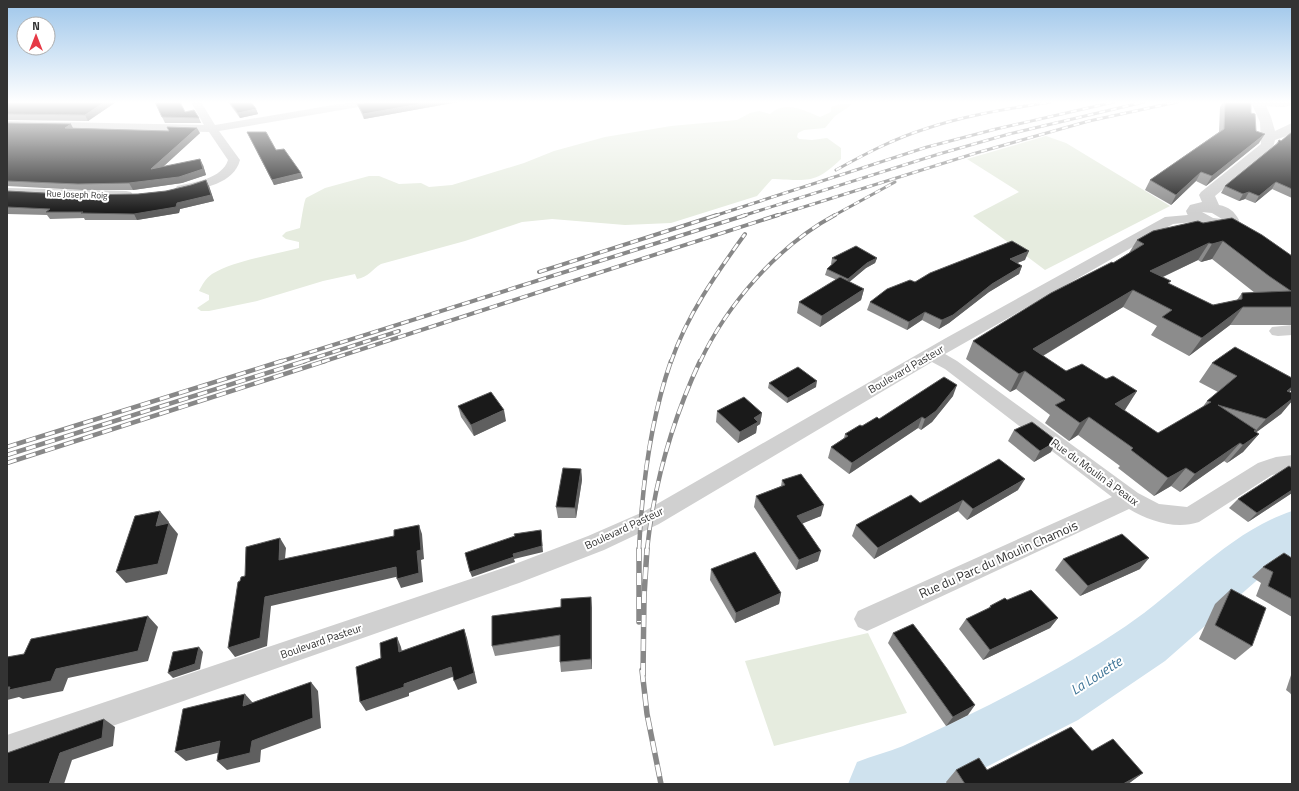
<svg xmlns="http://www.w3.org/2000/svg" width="1299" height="791" viewBox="0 0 1299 791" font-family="'Titillium Web',sans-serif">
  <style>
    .green { fill: #e6ecdf }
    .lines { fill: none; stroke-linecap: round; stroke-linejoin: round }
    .river { fill: #cfe2ee; fill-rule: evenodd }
    .minor { fill: #d0d0d0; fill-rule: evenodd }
    .tertiary { fill: #d0d0d0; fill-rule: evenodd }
    .rail-far3-casing { stroke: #888; stroke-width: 3 }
    .rail-far2-casing { stroke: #888; stroke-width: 4 }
    .rail-far1-casing { stroke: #888; stroke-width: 4.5 }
    .rail-casing { stroke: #888; stroke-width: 5.5 }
    .rail-far3 { stroke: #fff; stroke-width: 2; stroke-dasharray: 6; stroke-linecap: butt }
    .rail-far2 { stroke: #fff; stroke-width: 2.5; stroke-dasharray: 8; stroke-linecap: butt }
    .rail-far1 { stroke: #fff; stroke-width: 3; stroke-dasharray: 10; stroke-linecap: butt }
    .rail { stroke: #fff; stroke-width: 4; stroke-dasharray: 12; stroke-linecap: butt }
    .wall { fill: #8c8c8c; fill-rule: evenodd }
    .shaded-wall { fill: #5f5f5f }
    .building { fill: #1a1a1a; stroke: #5f5f5f; fill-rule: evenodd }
    .labels { text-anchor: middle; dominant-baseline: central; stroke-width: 4; stroke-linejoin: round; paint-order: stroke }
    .far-street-label { font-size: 9px; fill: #333; stroke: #fff }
    .street-label { font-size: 11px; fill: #333; stroke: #fff }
    .near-street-label { font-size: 13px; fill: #333; stroke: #fff }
    .near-water-label { font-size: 14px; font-style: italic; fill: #3f7597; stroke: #fff }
  </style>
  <rect width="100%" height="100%" fill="#fff"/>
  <g class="green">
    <path d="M844,103L851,104L850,106L835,116L825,128L804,130L798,133L797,137L799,139L812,140L827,138L841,148V159C814,185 807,180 772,179L757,196L671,223L625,225L552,219L522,222L465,241L381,264C372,269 369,277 357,279L355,274L323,281L257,301L209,311H201L197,308L209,300V295L199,291C202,285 206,278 212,274C235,260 273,255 299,248V242L286,239L282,236L286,232L300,228C301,222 304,201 306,198L325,188L369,176H379L399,184L421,183L429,187L452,185L524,163L554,151L605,137L671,126L737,120L750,113L759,111L770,114C786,100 803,110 820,117L831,112V107Z"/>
    <path d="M1046,136L1066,143L1170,206L1045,270L973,216L1019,192L967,159Z"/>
    <path d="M868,633L907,713L774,746L745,661Z"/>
  </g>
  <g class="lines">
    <path class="river" d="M1292,511V555L1263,575L1165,661L1078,720L953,784H848L857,762C872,756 888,752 903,746C980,711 1056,673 1126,626C1181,589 1229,532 1292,511Z"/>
    <g class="minor">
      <path d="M191,102H201L215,125L351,102H375L370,105L219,131L240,160C234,184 203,188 182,193L177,192L175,189L177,186C194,182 222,179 228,160L209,132L7,127V121L204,125Z"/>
      <path d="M7,188L126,191L131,192L133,195L131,198L126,199L7,196Z"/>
      <path d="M1199,214L1204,215L1206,218L1204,221L1173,224L945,354L957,361L1138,493L1159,504L1187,507L1258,463L1276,457L1292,455V471L1272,475L1199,522C1176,530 1149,521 1129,509L876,627L867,631L858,627L854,619L858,611L1112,497L945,369L932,362L659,524L604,550L519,583L7,763V735L515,564L588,536L643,512L946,338L1165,217Z"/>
      <path d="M1292,325V335L1278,336L1272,335L1269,331L1272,327Z"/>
    </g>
    <path class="tertiary" d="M1251,102H1292V105L1283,107L1266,106L1271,117L1275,131L1292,123V134L1275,140L1273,148L1215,196L1219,205C1229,207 1234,211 1239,220L1236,225C1220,229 1192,230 1186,211L1190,205L1202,202L1199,195L1201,192L1261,144L1260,122ZM1202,212L1212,213L1222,219L1213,218Z"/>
    <defs>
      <g id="rail-far3">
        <path d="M836,170C865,154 893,139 925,129C965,115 1008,109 1050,102"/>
        <path d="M714,216L927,147L996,129L1114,102"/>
        <path d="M742,216L939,154L1009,134L1144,102"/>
        <path d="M775,216L976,153L1089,121L1177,102"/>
        <path d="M833,216L895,182"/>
      </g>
      <g id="rail-far2">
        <path d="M539,272L717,215"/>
        <path d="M279,362L746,215"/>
        <path d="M302,362L399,331"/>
        <path d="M322,362L778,215"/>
        <path d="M671,362C687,315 716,274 745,234"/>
        <path d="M700,362C727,304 779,245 835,215"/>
      </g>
      <g id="rail-far1">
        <path d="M7,447L282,361"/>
        <path d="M7,455L305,361"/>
        <path d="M7,463L325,361"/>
        <path d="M639,550C642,486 650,421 671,361"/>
        <path d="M647,550C654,483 672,421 700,361"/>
      </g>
      <g id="rail">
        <path d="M639,549V622"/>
        <path d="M642,670L647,714L661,784"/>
        <path d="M643,675L644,596L647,549"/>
      </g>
    </defs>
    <use href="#rail-far3" class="rail-far3-casing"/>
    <use href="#rail-far2" class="rail-far2-casing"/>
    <use href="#rail-far1" class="rail-far1-casing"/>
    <use href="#rail" class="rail-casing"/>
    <use href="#rail-far3" class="rail-far3"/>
    <use href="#rail-far2" class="rail-far2"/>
    <use href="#rail-far1" class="rail-far1"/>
    <use href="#rail" class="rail"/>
  </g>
  <g class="wall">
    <path d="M7,102H116L88,121L7,120Z"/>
    <path d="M155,102L199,118L201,123H165Z"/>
    <path d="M228,102H251L256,109L258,114L240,118Z"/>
    <path d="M368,102H458L364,119L359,108L357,104Z"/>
    <path d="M1223,102H1245L1251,113L1259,143L1206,186L1196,181L1171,205L1145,190L1150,180L1219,132L1220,107Z"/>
    <path d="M7,123L73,128L200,133L164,166L203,165L206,175L182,183L133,190H82L7,186Z"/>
    <path d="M247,132L276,150L303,178L274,185Z"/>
    <path d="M1292,132V198L1272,189L1255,203L1245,199L1239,201L1221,193L1225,186L1276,144L1279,140L1281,141Z"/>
    <path d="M209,186L214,201L180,209L179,213L137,220H85L84,218L50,219L47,215L7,214V191L82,195L138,194Z"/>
    <path d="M1203,223L1292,256V325H1230L1189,356L1151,335L1157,326L1123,307L1043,356L1066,371L1106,379L1137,391L1124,410L1158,433L1202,408L1207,401L1218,392L1199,382L1212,363L1292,378V389L1289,392L1292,393V401L1281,414L1256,432L1259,434L1243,452L1227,463L1224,461L1180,492L1171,486L1154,496L1118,468L1120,466L1078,435L1069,441L1045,423L1050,415L1016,389L1010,392L966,359L973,341L1113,263L1129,253L1137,240ZM1212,259L1255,293H1242L1237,300L1213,305L1169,284L1163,277L1198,260L1201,262Z"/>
    <path d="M832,258H877L875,263L866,268L849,282L864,289L861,300L820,327L797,313L799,302L837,280L825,275L827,269L832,264H831Z"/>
    <path d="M1025,260L1017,263L1022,266L1019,274L989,292L949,323L939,329L922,320L907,330L867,310L870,302L915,282Z"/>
    <path d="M769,383L816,387L787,403L768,388Z"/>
    <path d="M953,396L932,422L921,430L918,428L849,474L828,458L831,447L844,438L845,434L879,419Z"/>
    <path d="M458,406L506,421L474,436L461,417Z"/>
    <path d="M717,411L762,413L760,424L757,426L756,433L738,443L716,422Z"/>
    <path d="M1014,430L1051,452L1034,462L1008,441Z"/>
    <path d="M1292,468V493L1248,522L1229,508L1238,499Z"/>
    <path d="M581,469L582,480L576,518H558L556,507Z"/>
    <path d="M782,480L821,516L802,523L818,561L796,570L754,507L756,496L781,486Z"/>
    <path d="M1018,490L967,520L958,511L874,559L852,536L856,525L920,503Z"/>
    <path d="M1292,558V617L1256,596L1261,583L1252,577L1263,567Z"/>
    <path d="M1063,559L1140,569L1080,596L1055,570Z"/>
    <path d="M711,569L781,593L779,604L735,623L710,580Z"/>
    <path d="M1231,589L1252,646L1235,660L1199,639L1215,604Z"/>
    <path d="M1007,600L1058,618L1050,628L983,660L959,629L966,619L988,609L990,606Z"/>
    <path d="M561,607L592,608V669L561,672L560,662V646L495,656L492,646Z"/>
    <path d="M893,633L968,715L946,726L888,643Z"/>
    <path d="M1292,672V696L1290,693L1286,690Z"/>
    <path d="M956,770H987L1143,773L1128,784H947L946,782Z"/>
  </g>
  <g class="shaded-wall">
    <path d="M105,102H116L88,121L85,115Z"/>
    <path d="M432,102H458L364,119L363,114Z"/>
    <path d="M256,109L258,114L240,118L238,113Z"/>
    <path d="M71,124L74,130L65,128Z"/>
    <path d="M197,128L200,133L154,175L151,169Z"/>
    <path d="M1265,134L1259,143L1206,186L1212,176Z"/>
    <path d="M200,159L203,165L206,175L182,183L133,190L129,183Z"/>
    <path d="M1201,172L1196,181L1171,205L1176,195Z"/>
    <path d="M301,173L303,178L274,185L272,180Z"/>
    <path d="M206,180L209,186L214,201L180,209L179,213L137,220L134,214L177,203Z"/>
    <path d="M1276,182L1272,189L1255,203L1259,196Z"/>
    <path d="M1249,192L1245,199L1239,201L1243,194Z"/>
    <path d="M1223,241L1212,259L1201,262L1212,244Z"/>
    <path d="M1209,243L1198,260L1139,288L1150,271Z"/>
    <path d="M1029,251L1025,260L1007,267L1010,259Z"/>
    <path d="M877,258L875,263L866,268L847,284L848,279L867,263Z"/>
    <path d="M1022,266L1019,274L989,292L949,323L939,329L942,320L992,284Z"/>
    <path d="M864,289L861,300L820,327L822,316Z"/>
    <path d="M1133,290L1123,307L1024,367L1033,349Z"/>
    <path d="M1243,307L1230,325L1189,356L1202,338Z"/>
    <path d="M925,312L922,320L907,330L909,322Z"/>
    <path d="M1025,371L1016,389L1010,392L1019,374Z"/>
    <path d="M817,381L816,387L787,403L788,398Z"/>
    <path d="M957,385L953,396L932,422L921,430L925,419Z"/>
    <path d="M1292,387V389L1283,400L1287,391Z"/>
    <path d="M1137,391L1125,410L1103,422L1115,404Z"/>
    <path d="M1292,399V401L1281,414L1250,437L1266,419Z"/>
    <path d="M504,410L506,421L474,436L471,425Z"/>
    <path d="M762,413L760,424L757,426L756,433L738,443L740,432L754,418Z"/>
    <path d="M922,417L918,428L849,474L852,463Z"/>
    <path d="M1089,417L1078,435L1069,441L1080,423Z"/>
    <path d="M1256,430L1243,444L1259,434L1243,452L1227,463Z"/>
    <path d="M1057,441L1051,452L1034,462L1040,451Z"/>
    <path d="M1240,443L1224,461L1180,492L1195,474Z"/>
    <path d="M1186,468L1171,486L1154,496L1168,478Z"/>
    <path d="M581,469L582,480L576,518L575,508Z"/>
    <path d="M1025,479L1018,490L967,520L973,509Z"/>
    <path d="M1292,490V493L1248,522L1257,513Z"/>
    <path d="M963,500L958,511L874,559L878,548Z"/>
    <path d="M824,505L821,516L794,527L797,516Z"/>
    <path d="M160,511L169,522L165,536L156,526Z"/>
    <path d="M169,523L178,534L167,574L126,583L116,572Z"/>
    <path d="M419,525L422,534L424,559L421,560L423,582L401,588L397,579L417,551Z"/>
    <path d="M541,530L543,552L514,559L515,562L472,577L470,572L513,554Z"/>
    <path d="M280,538L286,548L284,569L279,560Z"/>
    <path d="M821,551L818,561L796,570L799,560Z"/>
    <path d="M1149,558L1140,569L1080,596L1088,586Z"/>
    <path d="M396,567L400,576L271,606L267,646L235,657L228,648L265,597Z"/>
    <path d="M781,593L779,604L735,623L736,613Z"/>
    <path d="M591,597L592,608V669L591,659Z"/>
    <path d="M148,616L158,627L148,661L68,678L63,691L23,699L19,697L7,700V687L56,669Z"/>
    <path d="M1058,618L1050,628L983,660L990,650Z"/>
    <path d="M464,629L467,638L477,683L458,690L454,681Z"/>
    <path d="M397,637L401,647L404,661L399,652Z"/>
    <path d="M199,647L203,652L200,669L173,678L168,673Z"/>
    <path d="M451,667L455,676L409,693V696L366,711L360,702L404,684Z"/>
    <path d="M311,682L318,691L321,728L261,750L260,762L227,770L217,761L252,741Z"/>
    <path d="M245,694L253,703L243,706Z"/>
    <path d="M975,705L968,715L946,726L953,717Z"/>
    <path d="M104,719L115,727L113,746L72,760L64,784H49L60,753Z"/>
    <path d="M220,741L229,750L186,761L175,752Z"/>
    <path d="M1143,773L1128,784H1123Z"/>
  </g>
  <g class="building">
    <path d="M7,102H105L85,115L7,114Z"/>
    <path d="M155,102H180L185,112L194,110L199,118L162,117Z"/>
    <path d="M229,102H251L256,109L238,113Z"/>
    <path d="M368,102H432L363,114L357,104Z"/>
    <path d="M1225,102H1245L1251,103V113L1255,114L1256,131L1265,134L1212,176L1201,172L1176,195L1150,180L1224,129Z"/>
    <path d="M7,123L71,124L65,128L169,131L167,127L197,128L151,169L200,159L203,169L179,177L129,183L78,184L7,181Z"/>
    <path d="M247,132H266L276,150L284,149L301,173L272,180Z"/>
    <path d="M1292,132V189L1276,182L1259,196L1249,192L1243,194L1225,186L1278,143L1279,140L1281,141Z"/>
    <path d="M206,180L211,195L177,203L176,207L134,214L81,213L83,212H46L50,209L7,207V191L82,195L138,194L166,191L191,185Z"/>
    <path d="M1232,218L1262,235L1292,256V307H1243L1202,338L1162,317L1172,310L1133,290L1033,349L1066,371L1082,364L1106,379L1113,376L1137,391L1115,404L1158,433L1211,402L1207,401L1237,376L1212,363L1235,347L1292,378V387L1287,391L1292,393V399L1266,419L1218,405L1256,430L1254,431L1259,434L1243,445L1240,443L1195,474L1186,468L1168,478L1131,450L1133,448L1089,417L1080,423L1055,405L1065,400L1025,371L1019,374L973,341L1051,293L1112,262L1113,263L1144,244L1137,240L1153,231L1198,221L1203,223ZM1223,241L1269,276L1291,291L1242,293V299L1213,305L1168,283L1171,281L1150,271L1209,243L1212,244Z"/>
    <path d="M1012,241L1029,251L1010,259L1022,266L992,284L953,315L942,320L925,312L909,322L870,302L887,289L910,280L915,282L930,273Z"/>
    <path d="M856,246L877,258L867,263L848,279L827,269L837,260L832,258Z"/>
    <path d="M840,277L864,289L822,316L799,302Z"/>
    <path d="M798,367L817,381L788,398L769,383Z"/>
    <path d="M944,377L957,385L936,411L925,419L922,417L852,463L831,447L848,436L845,434L860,425L862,426L877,417L879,419Z"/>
    <path d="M491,392L504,410L471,425L458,406Z"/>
    <path d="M744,397L762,413L754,418L758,422L740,432L717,411Z"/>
    <path d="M1032,422L1057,441L1040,451L1014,430Z"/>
    <path d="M999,459L1025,479L973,509L963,500L878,548L856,525L911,495L920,503Z"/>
    <path d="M1289,466L1292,468V490L1257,513L1238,499Z"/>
    <path d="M563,468L581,469L575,508L556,507Z"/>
    <path d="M801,474L824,505L797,516L821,551L799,560L756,496L785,485L782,480Z"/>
    <path d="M160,511L156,526L169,523L158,564L116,572L135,516Z"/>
    <path d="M419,525L421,550L417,551L419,573L397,579L396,567L265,597L260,638L228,648L238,582L240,581L241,577L245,576L246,547L280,538L279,560L394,536V530Z"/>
    <path d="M541,530L542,546L513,554L514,557L470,572L465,553L515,536L514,534Z"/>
    <path d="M1122,534L1149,558L1088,586L1063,559Z"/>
    <path d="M755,552L781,593L736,613L711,569Z"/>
    <path d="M1284,553L1292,558V599L1268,586L1273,572L1263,567Z"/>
    <path d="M1231,589L1266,608L1252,646L1215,625Z"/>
    <path d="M1031,590L1058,618L990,650L966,619L991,607L990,606L1005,598L1007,600Z"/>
    <path d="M591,597V659L560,662V635L492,646V616L561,607V599Z"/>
    <path d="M148,616L138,651L56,669L51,681L9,690L10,687H7V657L24,654L31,639Z"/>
    <path d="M913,624L975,705L953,717L893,633Z"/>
    <path d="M464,629L474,673L454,681L451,667L404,684V687L360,702L356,667L381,658L380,643L397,637L399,652Z"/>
    <path d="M199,647L195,664L168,673L173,652Z"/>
    <path d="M311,682L313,718L252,741L250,753L217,761L220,741L175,752L183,709L245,694L243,706Z"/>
    <path d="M104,719L102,738L60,753L49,784H7V753Z"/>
    <path d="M1071,727L1092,751L1113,739L1143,773L1123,784H965L956,770L979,758L987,770Z"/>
  </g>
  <linearGradient id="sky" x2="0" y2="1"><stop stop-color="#9ec6ea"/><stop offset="0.48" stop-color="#fff"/><stop offset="1" stop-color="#fff" stop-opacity="0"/></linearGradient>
  <rect width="1299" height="213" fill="url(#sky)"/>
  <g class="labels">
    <g class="far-street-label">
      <text transform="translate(77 194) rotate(2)">Rue Joseph Roig</text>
    </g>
    <g class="street-label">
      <text transform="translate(906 369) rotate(-30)">Boulevard Pasteur</text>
      <text transform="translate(1095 472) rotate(36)">Rue du Moulin à Peaux</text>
      <text transform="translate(624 528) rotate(-25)">Boulevard Pasteur</text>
      <text transform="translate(321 641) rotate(-19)">Boulevard Pasteur</text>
    </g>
    <g class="near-street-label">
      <text transform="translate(998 559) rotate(-24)">Rue du Parc du Moulin Chamois</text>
    </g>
    <g class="near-water-label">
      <text transform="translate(1096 675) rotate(-33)">La Louette</text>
    </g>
  </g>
  <rect width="1299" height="791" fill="none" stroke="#333333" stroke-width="16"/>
  <g transform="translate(36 36)"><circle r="19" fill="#ffffff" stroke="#adadad"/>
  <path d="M0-3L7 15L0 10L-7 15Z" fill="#e63946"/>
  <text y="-6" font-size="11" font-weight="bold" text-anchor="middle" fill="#333333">N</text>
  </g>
</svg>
